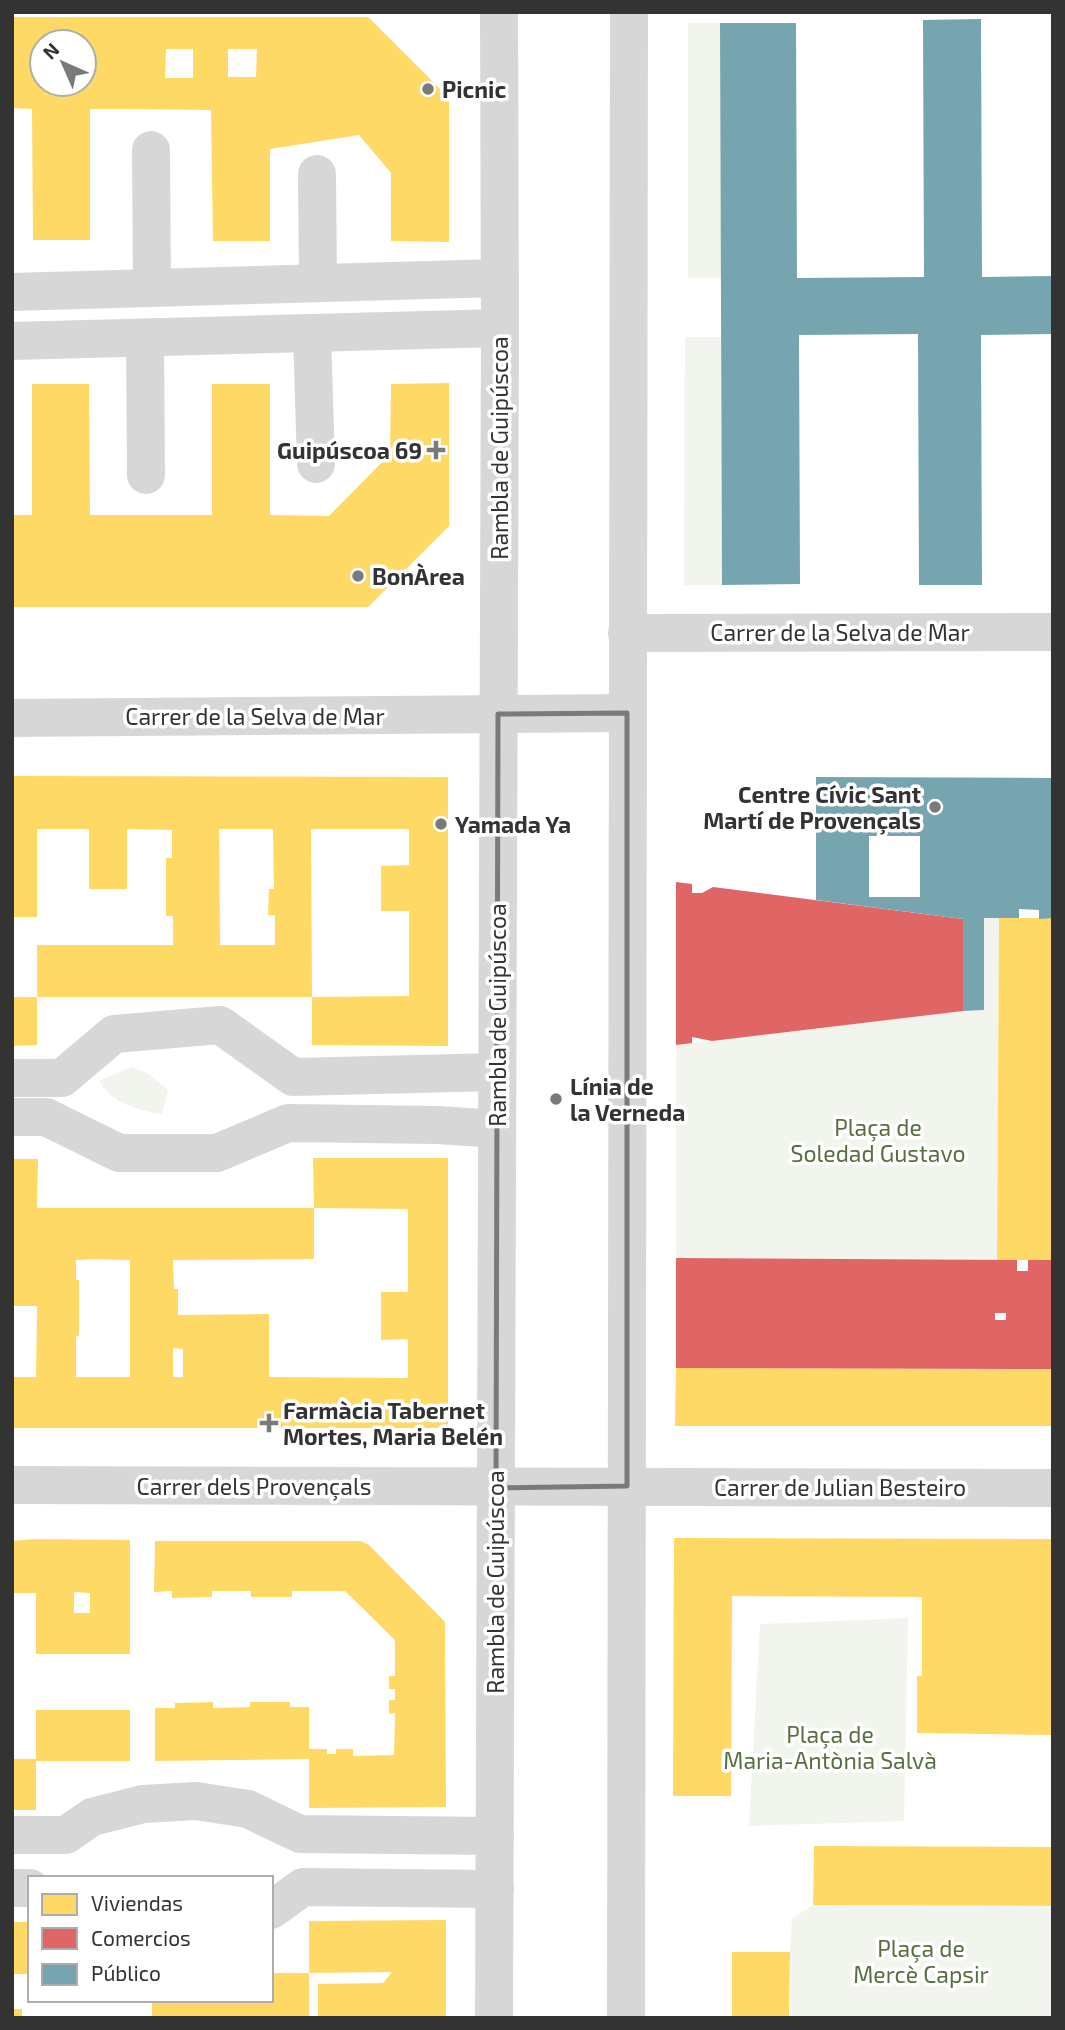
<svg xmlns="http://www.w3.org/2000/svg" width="1065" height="2030" viewBox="0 0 1065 2030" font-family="'Exo 2',sans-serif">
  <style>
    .green { fill: #f1f5ed }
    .homes { fill: #ffd966; fill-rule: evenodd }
    .shops { fill: #e06666; fill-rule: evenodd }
    .public { fill: #76a5af; fill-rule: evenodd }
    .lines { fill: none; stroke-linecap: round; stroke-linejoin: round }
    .minor { stroke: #d7d7d7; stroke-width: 38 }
    .marked { fill: none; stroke: #7a7a7a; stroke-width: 5; stroke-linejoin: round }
    .poi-dot { fill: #7a7a7a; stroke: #fff; stroke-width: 2.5 }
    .labels { text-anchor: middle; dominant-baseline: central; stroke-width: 7; stroke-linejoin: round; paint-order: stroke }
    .poi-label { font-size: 23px; font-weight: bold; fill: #333; stroke: #fff; text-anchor: start }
    .street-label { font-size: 23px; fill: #333; stroke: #fff }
    .park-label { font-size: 23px; fill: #56703f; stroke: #fff }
  </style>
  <rect width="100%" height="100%" fill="#fff"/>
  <g class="green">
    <path d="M688,23H720L721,278H688Z"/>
    <path d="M685,337H721L722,585H684Z"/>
    <path d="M984,918H999L997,1260L676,1258V1045L963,1011L984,1010Z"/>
    <path d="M131,1067L147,1073L168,1090L162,1114C137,1110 113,1104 99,1081Z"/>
    <path d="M908,1618L904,1821L749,1826L760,1624Z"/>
    <path d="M813,1905L1053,1906L1052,2018H790V1952L792,1919Z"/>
  </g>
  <g class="homes">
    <path d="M12,17H368L449,98V242L391,241V173L359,135L270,149V241H213L211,110L126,109H90V240H33L32,109L12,108ZM42,42H84V84H42ZM166,49H193V78H165ZM228,49H257L256,77H228Z"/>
    <path d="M449,383V526L368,607H12V515H32V384H89L90,515H212V384H270V515L329,516L390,454L391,384Z"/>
    <path d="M12,776L448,777V1046L312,1045V997H37V945H173V916H166V858H172V830L127,829V889H89V829H37V917H12ZM219,829H273L274,889H269L268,915H275V945H220ZM311,829H409V865L381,866V911H409V996L312,997Z"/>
    <path d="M999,918H1053V1260H997Z"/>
    <path d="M12,997H37V1045L12,1046Z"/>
    <path d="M313,1158H448V1428H12V1377H36L37,1315V1306H12V1159H38L37,1208H314ZM314,1208L408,1209V1292H381V1340L408,1339V1378L269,1377V1314L178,1315V1289H174L173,1260L314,1259ZM91,1259L130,1260V1377H76V1336H79V1280H76V1260ZM173,1348L183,1349V1377H173Z"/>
    <path d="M676,1368L1053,1369V1426H675Z"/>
    <path d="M674,1538L1053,1539V1735L917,1733V1676H922V1597L732,1596L731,1796H673Z"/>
    <path d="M35,1539L130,1540V1654H36V1593H12V1541ZM74,1592L90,1593V1613H74Z"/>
    <path d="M155,1541H361L369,1545L445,1622L446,1807L309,1808V1759L155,1761V1708H175V1703L213,1702V1708L250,1707V1702H290V1707H309V1749H327V1754H336V1749H353V1756L394,1755L395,1713L389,1714V1700H395V1689H389V1676H395V1640L345,1591H292V1597H251V1591H212V1597L172,1598V1591L154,1592Z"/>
    <path d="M36,1710H130V1761H36V1810H12V1759H36Z"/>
    <path d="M814,1846L1053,1847V1906L813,1905Z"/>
    <path d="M446,1920V2018H318V1984L383,1983L392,1972L309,1973V2018H152V2000H271V1973H309V1921Z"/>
    <rect x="12" y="1922" width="18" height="52"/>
    <path d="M732,1952H790L789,2018H732Z"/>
    <rect x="12" y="2009" width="10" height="9"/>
  </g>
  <g class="shops">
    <path d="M676,882L692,884V893H702L713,887L963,919V1011L712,1041L692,1037V1043L676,1045Z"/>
    <path d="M676,1258L1017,1260V1271H1028V1260H1053V1369L676,1368ZM995,1313H1006V1320H995Z"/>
  </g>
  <g class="public">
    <path d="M981,19L982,277L1053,276V334L981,335L982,585H919L918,334L799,335L800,584L722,585L720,23H796L797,278L924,277L923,20Z"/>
    <path d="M816,777L1053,778V918L1039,919V910L1019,909V918H984V1010L963,1011V919L816,900ZM869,836H920V897H869Z"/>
  </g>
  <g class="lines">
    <g class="minor">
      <path d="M151,150L152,288"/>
      <path d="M317,174L318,283"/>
      <path d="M12,292L498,278"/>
      <path d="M312,333L316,464"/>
      <path d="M145,338L146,475"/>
      <path d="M12,341L500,328"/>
      <path d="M627,633L1053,632"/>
      <path d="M12,718L627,713"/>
      <path d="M12,1078H62L114,1034L220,1025L293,1077L497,1072"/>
      <path d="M12,1117H46L119,1153H217L288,1123L438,1125L497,1129"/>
      <path d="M12,1485L1053,1488"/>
      <path d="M12,1835H66L92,1817L143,1804L196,1801L248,1809L300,1834L495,1836"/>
      <path d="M12,1888H30"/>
      <path d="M271,1910L303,1887L495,1889"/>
      <path d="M494,2018L500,328L499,12"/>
      <path d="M626,2018L629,12"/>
    </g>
  </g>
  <path class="marked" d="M627,713V1486L496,1488L498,714Z"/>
  <g class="poi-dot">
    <circle cx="428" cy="89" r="7"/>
    <path d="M432.5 439.5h7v7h7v7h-7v7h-7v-7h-7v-7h7z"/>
    <circle cx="358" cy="576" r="7"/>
    <circle cx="935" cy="807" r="7"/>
    <circle cx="441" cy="824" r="7"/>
    <circle cx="556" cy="1099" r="7"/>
    <path d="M265.5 1412.5h7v7h7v7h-7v7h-7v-7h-7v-7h7z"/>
  </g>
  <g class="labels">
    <g class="poi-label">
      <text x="442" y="89">Picnic</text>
      <text x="422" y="450" text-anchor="end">Guipúscoa 69</text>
      <text x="372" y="576">BonÀrea</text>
      <text x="921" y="794" text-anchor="end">Centre Cívic Sant<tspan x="921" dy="26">Martí de Provençals</tspan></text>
      <text x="455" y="824">Yamada Ya</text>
      <text x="570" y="1086">Línia de<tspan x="570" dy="26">la Verneda</tspan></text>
      <text x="283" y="1410">Farmàcia Tabernet<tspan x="283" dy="26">Mortes, Maria Belén</tspan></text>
    </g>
    <g class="street-label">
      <text transform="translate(499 448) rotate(-90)">Rambla de Guipúscoa</text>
      <text x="840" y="632">Carrer de la Selva de Mar</text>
      <text x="255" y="716">Carrer de la Selva de Mar</text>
      <text transform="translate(497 1015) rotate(-90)">Rambla de Guipúscoa</text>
      <text x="254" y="1486">Carrer dels Provençals</text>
      <text x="840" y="1487">Carrer de Julian Besteiro</text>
      <text transform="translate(495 1582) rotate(-90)">Rambla de Guipúscoa</text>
    </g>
    <g class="park-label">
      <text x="878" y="1127">Plaça de<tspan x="878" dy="26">Soledad Gustavo</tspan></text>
      <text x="830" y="1734">Plaça de<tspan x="830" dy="26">Maria-Antònia Salvà</tspan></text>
      <text x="921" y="1948">Plaça de<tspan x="921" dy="26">Mercè Capsir</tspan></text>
    </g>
  </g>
  <rect width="1065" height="2030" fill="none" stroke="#333333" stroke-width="28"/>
  <rect x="28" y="1876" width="245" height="126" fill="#ffffff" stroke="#adadad" stroke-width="2"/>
  <rect x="42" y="1894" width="35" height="21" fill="#ffd966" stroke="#adadad" stroke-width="2"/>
  <text x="91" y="1911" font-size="21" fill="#333333">Viviendas</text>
  <rect x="42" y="1928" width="35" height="21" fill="#e06666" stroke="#adadad" stroke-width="2"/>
  <text x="91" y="1946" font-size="21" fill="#333333">Comercios</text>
  <rect x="42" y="1964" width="35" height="21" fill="#76a5af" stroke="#adadad" stroke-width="2"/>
  <text x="91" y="1981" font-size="21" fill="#333333">Público</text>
  <g transform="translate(63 63) rotate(315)"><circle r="33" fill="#ffffff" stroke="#adadad" stroke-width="2"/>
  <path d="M0-5L12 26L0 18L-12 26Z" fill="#7a7a7a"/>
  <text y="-10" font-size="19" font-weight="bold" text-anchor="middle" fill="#333333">N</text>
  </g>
</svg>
